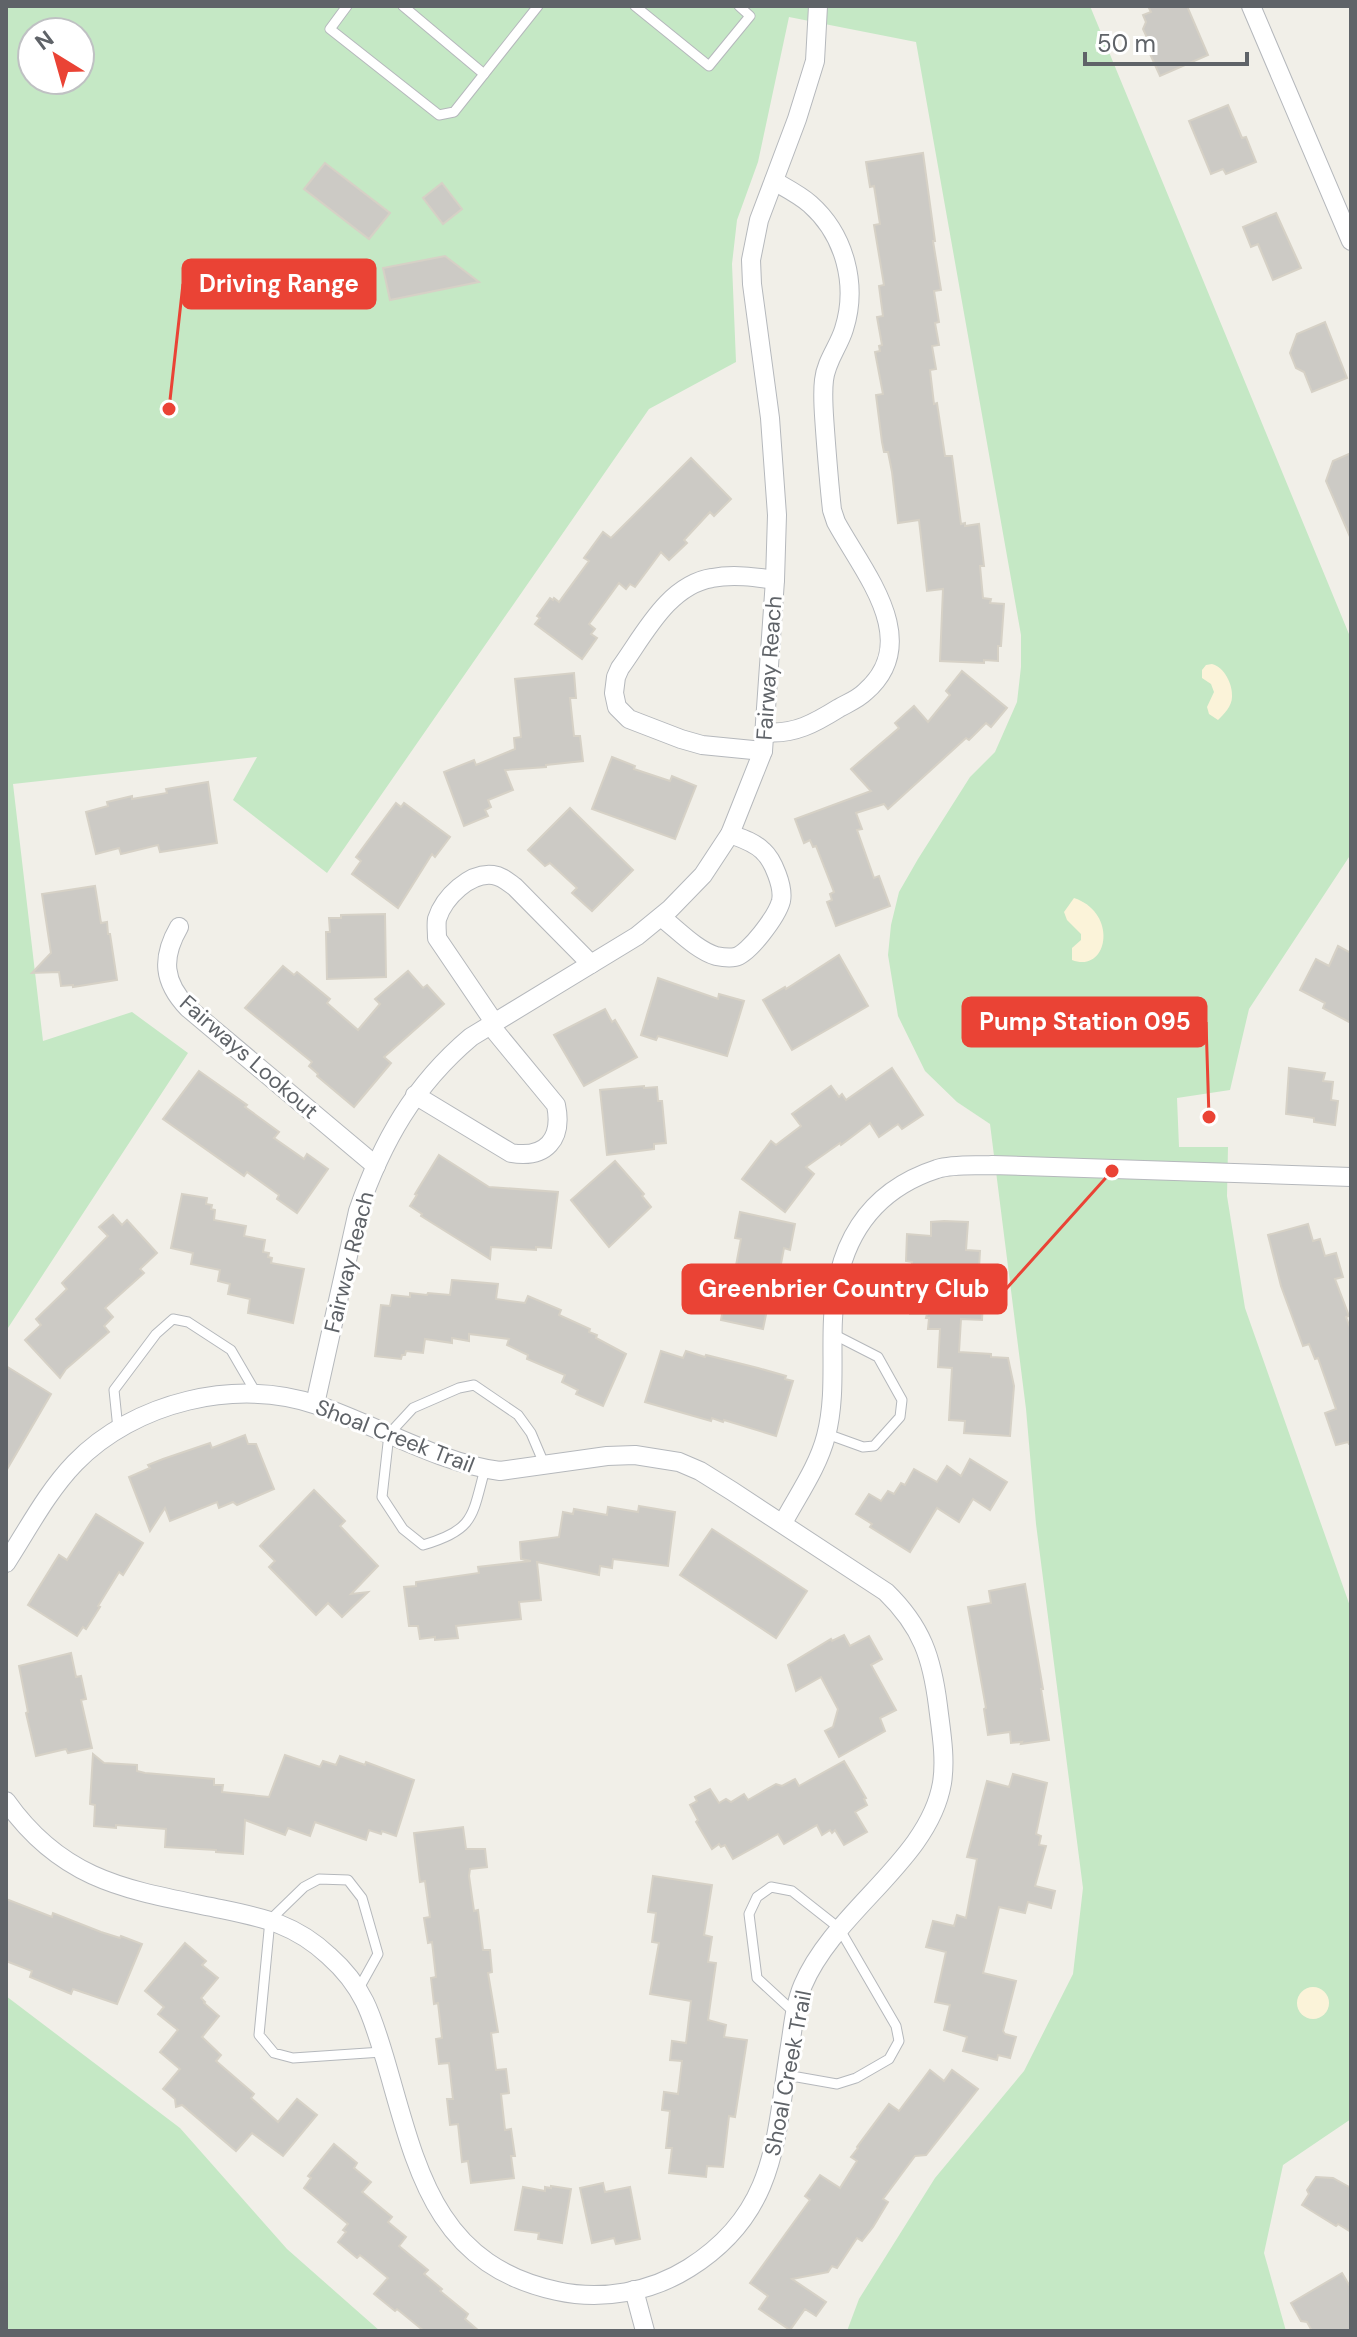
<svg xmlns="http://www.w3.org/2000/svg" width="1357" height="2337" viewBox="0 0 1357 2337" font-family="'DM Sans',sans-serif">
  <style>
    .green { fill: #c5e8c5; fill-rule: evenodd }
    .sand { fill: #fbf3d9 }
    .building { fill: #cccac5; stroke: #d6d1c6; stroke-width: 2 }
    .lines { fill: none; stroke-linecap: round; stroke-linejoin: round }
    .service-casing { stroke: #b5b8bc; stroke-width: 11 }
    .minor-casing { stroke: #b5b8bc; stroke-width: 20 }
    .service { stroke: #fff; stroke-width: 9 }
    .minor { stroke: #fff; stroke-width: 18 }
    .labels { text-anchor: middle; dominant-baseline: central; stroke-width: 6; stroke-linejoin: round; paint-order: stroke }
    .street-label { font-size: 22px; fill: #5f6368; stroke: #fff }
    .leader { fill: none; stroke: #ea4335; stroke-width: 3 }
    .callout-dot { fill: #ea4335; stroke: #fff; stroke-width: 3 }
    .callout { fill: #ea4335; stroke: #ea4335; stroke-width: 3 }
    .callout-label { font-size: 24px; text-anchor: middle; font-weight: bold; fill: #fff }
  </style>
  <rect width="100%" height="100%" fill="#f1efe8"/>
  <g class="green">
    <path d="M6,6H1090L1351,639V854L1249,1009L1230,1090L1177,1098L1179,1147H1228L1227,1196L1245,1308L1351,1609V2119L1283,2165L1264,2253L1286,2331H847L859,2299L935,2178L1024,2071L1073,1974L1083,1888L1036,1524L1026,1409L990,1124L957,1102L925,1071L898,1016L888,955L891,925L899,892L918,859L970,777L995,752L1017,702L1021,667V635L916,42L789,17L758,162L737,220L732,264L736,362L649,409L327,873L233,800L257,757L13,784L43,1041L132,1012L188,1053L6,1331ZM32,32H80V80H32Z"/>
    <path d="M6,1996L180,2128L287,2249L380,2331H6Z"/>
  </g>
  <g class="sand">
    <path d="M1212,664C1224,667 1233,684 1232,697C1232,706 1224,714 1218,720L1209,714L1207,707L1214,692L1211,684L1202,678V670L1206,665Z"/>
    <path d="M1074,898C1119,913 1108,974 1072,960V948L1081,940V934L1067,920L1064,912Z"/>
    <circle cx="1313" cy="2003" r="16"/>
  </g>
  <g class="building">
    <path d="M1148,6H1187L1208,55L1160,76L1150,54L1154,53L1143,29L1146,22L1143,15L1151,12Z"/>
    <path d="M1228,105L1242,138L1246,137L1256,162L1226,174L1223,169L1211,174L1189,121Z"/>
    <path d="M923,153L935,241H933L941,290L934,291L939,322L935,323L939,345L932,346L936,369L930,370L934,404L937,403L945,456H952L961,524L965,523V526L979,524L984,566H980L983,598L991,599L990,603L1004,604L1001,646H998V661L984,660V663L940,661L943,589L927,591L919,520L898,523L892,472L888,452H884L882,442L876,395L883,394L875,352L880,351L879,346L882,345L877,317L883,316L879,286L884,285L874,225L880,224L874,186L870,187L866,162Z"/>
    <path d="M325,163L390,213L369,239L304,189Z"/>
    <path d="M442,183L462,209L443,224L423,198Z"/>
    <path d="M1276,213L1301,268L1273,280L1258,244L1251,247L1243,227Z"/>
    <path d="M445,256L479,282L390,300L383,268Z"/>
    <path d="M1325,322L1347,378L1312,392L1304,372L1296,368L1290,353L1297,334Z"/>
    <path d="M1351,453V539L1326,481L1333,461Z"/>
    <path d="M691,458L731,499L714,516L710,512L684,540L687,543L669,560L661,552L635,587L630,584L626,589L619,583L589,624L595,629L591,634L597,638L582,659L535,624L540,618L537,616L550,598L553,600L554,598L559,602L589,561L584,558L603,532L611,538Z"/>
    <path d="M962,671L1007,708L991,727L986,723L969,740L966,738L888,809L884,804L856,813L862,829L857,830L874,878L879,876L890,906L836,926L827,902L832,900L830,894L834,892L816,846L813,847L810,840L804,843L795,819L871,791L851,769L899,728L895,723L914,706L928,722L950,695L946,691Z"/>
    <path d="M574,673L576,698H570L574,736H580L583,761L546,765V767L505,770L513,790L488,800L491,807L485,810L488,816L464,826L444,772L474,760L476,765L515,749L514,738L521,737L515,679Z"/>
    <path d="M612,757L635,766L634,769L670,781L672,776L696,786L675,839L592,809Z"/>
    <path d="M208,782L217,843L160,852L158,845L121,854L119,848L96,854L86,812L108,806L107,802L132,796V799L167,793L166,789Z"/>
    <path d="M396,803L401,807L404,803L450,837L435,857L432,854L398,908L352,874L361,861L356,857Z"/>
    <path d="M570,808L633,870L592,911L572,893L577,888L550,863L545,866L528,850Z"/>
    <path d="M95,886L101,923L107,922L108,934H110L117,980L73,987V985L61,986L59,972L32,973L51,953L42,894Z"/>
    <path d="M385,914L386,977L327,979L326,932H330L329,918H341V915Z"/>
    <path d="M1338,946L1351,953V1023L1323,1008L1325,1003L1300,990L1316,959L1329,966Z"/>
    <path d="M839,955L868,1006L792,1050L763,1000L785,987L786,989Z"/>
    <path d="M283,966L294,975L297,972L330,999L327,1003L358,1030L380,1004L375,999L408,971L423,988L427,985L444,1004L384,1057L391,1063L354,1107L317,1076L318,1074L309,1066L312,1062L245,1008Z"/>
    <path d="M658,978L718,999L719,994L744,1001L727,1056L658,1036L656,1040L641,1035Z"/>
    <path d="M605,1009L612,1022L615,1020L637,1057L584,1086L554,1035Z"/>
    <path d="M892,1068L923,1115L902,1129L898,1124L879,1137L870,1123L841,1145L840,1143L806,1167L814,1174L785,1212L742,1179L771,1141L776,1145L801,1126L792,1114L831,1086L839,1097L842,1094L846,1100Z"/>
    <path d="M1289,1068L1325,1073L1323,1081L1333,1082L1331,1100L1338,1101L1335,1125L1314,1122V1118L1286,1114Z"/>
    <path d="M199,1071L247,1105L245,1107L279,1132L274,1138L304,1159L307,1154L328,1169L297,1213L277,1199L279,1195L247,1172L244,1176L163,1119Z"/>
    <path d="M644,1086V1088L657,1087L658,1101H662L666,1143L654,1144V1149L607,1155L600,1090Z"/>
    <path d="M439,1155L489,1187L558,1192L551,1248L536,1247V1250L491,1247L490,1259L421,1216L422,1214L410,1206L417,1195L415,1194Z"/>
    <path d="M615,1161L644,1194L642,1196L651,1207L609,1247L571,1200Z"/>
    <path d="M182,1194L207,1198L206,1204L212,1205L211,1209L215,1210L214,1220L246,1226L244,1236L265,1240L263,1252L269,1253L268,1257L272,1258L271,1263L304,1269L293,1323L248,1313L250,1299L228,1294L230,1284L218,1281L220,1270L191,1264L193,1253L171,1248Z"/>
    <path d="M740,1212L795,1224L790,1250L784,1248L773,1306L768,1305L763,1329L721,1320L725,1298L721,1297L725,1274L734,1276L741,1239L735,1238Z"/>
    <path d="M113,1215L122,1225L127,1220L157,1253L140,1269L144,1273L105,1308L113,1317L104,1326L109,1332L66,1369L60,1378L25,1340L41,1325L36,1319L67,1289L62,1283L108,1236L99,1227Z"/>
    <path d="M944,1221L968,1222L966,1250L980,1251L979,1268H971L970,1302H983L982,1320L961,1319L959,1352L991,1354V1357L1008,1358L1014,1386L1010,1436L964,1433L965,1421L949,1420L952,1368L938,1367L940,1329H928L929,1318H926L927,1314H910L912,1262L906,1261L907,1234L931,1236V1222Z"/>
    <path d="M1308,1224L1313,1241L1320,1239L1325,1256L1336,1253L1343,1277L1335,1279L1349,1316L1346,1317L1351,1330V1444H1349L1348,1442L1336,1445L1325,1413L1336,1409L1318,1358L1315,1359L1309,1344L1303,1346L1281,1286L1268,1235Z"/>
    <path d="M452,1280L498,1284L496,1299L525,1303L528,1296L561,1310L559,1315L590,1329L589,1332L597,1335L596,1338L626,1354L603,1406L576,1394L578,1390L562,1382L565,1375L527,1359L528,1355L507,1345L509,1339L469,1334V1341L452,1338V1343L425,1339L423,1353L406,1351L405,1355H402L401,1359L375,1356L381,1305L390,1306L392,1295L410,1297V1293L427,1295L428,1293L450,1295Z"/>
    <path d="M661,1351L683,1358L686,1351L705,1357L706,1355L758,1368L786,1376L785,1379L793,1381L776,1436L724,1420L723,1422L712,1418L711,1421L645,1402Z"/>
    <path d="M6,1366L51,1394L6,1471Z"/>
    <path d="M245,1435L248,1444H256L274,1489L237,1505L233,1502L219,1508L217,1502L170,1521L165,1508L150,1531L129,1477L150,1468L148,1465L163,1459L210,1443L212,1448Z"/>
    <path d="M970,1459L1007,1482L990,1510L973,1499L959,1522L937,1508L910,1552L870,1527L872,1524L856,1514L869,1494L881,1501L888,1491L894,1494L901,1483L905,1485L914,1469L937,1482L947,1466L961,1476Z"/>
    <path d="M314,1490L345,1521L340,1526L378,1566L351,1594L368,1592L342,1617L328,1603L316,1615L269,1567L275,1561L260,1546Z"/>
    <path d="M639,1506L675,1512L668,1566L613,1559L612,1568L600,1566L599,1575L537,1562L541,1600L519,1602L521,1619L456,1626L458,1638L435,1640V1637L420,1639L418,1626H409L404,1587L416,1586V1582L479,1573L478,1567L531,1561L521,1559L520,1542L559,1537L563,1512L573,1514L574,1509L607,1515L608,1507L638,1512Z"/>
    <path d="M96,1514L143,1543L123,1575L119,1572L98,1606L100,1607L86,1629L83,1627L77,1636L28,1605L59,1555L67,1560Z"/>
    <path d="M712,1529L807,1591L776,1638L680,1575Z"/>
    <path d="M1025,1584L1043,1689H1041L1049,1740L1021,1744L1022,1742L1011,1743L1010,1732L988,1735L984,1709L986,1708L968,1607L991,1603L989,1591Z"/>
    <path d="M844,1635L850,1646L869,1636L882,1659L871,1665L896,1710L880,1718L885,1731L839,1757L825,1731L833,1727L838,1709L821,1677L796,1691L788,1665L831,1639L832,1641Z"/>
    <path d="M71,1653L76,1677L81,1676L86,1699L81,1700L92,1748L68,1753L66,1749L36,1756L26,1713L28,1712L19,1666Z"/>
    <path d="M93,1754L104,1763L137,1765V1771L145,1773L214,1779V1785H223L222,1792L269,1797L285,1755L320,1767L323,1761L336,1765L340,1756L365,1765L366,1762L414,1780L396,1836L382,1831L381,1834L369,1830L366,1840L315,1822L310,1836L288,1828L285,1835L245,1820L243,1854L216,1852V1850L165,1847L166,1829L116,1825V1828L94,1826L95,1805L90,1804Z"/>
    <path d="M844,1761L866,1798L864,1799L867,1805L855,1812L867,1832L844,1845L835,1830L832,1833L830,1830L822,1835L817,1825L784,1844L778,1834L733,1859L725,1845L721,1847L719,1844L712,1849L696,1822L698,1820L690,1805L697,1801L695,1797L710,1789L719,1803L726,1799L731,1802L744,1794L748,1800L776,1784L782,1786L795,1779L799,1786Z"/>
    <path d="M1013,1774L1047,1783L1036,1834L1041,1836L1039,1845L1046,1846L1035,1886L1055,1891L1051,1908L1028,1902L1025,1913L999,1907L983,1973L1016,1981L1003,2031L1005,2034L1016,2037L1010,2058L998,2055L997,2060L963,2051L967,2037L944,2030L950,2005L935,2002L946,1952L926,1947L933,1921L954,1926L957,1915L966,1918L977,1859L967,1857L987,1781L1009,1787Z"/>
    <path d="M463,1827L466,1849H485L487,1867L470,1869L469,1876L474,1911L478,1910L483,1950H490L492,1972L488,1973L498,2032L491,2033L496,2070L506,2069L509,2093L501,2094L505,2130L511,2129L515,2156H511L514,2178L471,2183L468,2161L462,2162L458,2124L450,2125L447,2099H453L449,2063L439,2064L436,2039L442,2038L438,2003L434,2004L431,1978L436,1977L432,1942L428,1943L424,1918L430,1917L425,1881L420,1882L414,1833Z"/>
    <path d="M653,1876L712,1885L704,1935L712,1937L708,1962L716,1963L708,2020L726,2025L724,2037L747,2040L735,2117L729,2116L723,2167L707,2166L706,2177L669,2173L672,2148H666L670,2111L662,2110L664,2092L678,2094L682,2061L670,2060L672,2041L686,2043L691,2001L650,1994L659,1943L652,1942L656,1913L648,1912Z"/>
    <path d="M6,1899L52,1917L53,1913L101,1932L120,1938L121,1936L142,1944L117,2004L73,1989L71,1994L30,1977L32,1971L6,1961Z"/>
    <path d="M185,1943L206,1961L202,1965L218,1978L201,1998L205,2002L204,2003L219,2016L202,2037L221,2055L216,2061L254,2094L251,2098L278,2122L297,2099L317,2115L283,2156L252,2133L236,2151L182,2105L176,2107L175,2099L163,2089L180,2069L160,2052L178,2030L158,2014L164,2007L145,1991Z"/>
    <path d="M930,2070L944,2081L952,2070L978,2089L926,2155L915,2156L883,2199L888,2202L873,2227L862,2241L857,2238L837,2268L832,2266L828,2272L792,2279L826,2302L816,2316L805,2309L790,2330L759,2309L768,2296L750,2283L810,2200L805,2196L820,2175L840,2188L857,2161L851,2157L858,2148L857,2147L889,2104L899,2111Z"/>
    <path d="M334,2144L357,2163L354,2168L371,2182L362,2192L392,2217L388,2222L406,2237L399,2246L428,2270L424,2274L442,2289L440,2291L468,2314L465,2319L479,2331H424L397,2309L395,2311L374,2294L388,2278L360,2255L357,2258L338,2242L346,2232L343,2230L348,2224L304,2188L311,2178L308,2176Z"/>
    <path d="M1316,2177L1333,2178L1351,2188V2232L1338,2224L1336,2226L1302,2205L1309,2194L1307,2190Z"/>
    <path d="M603,2183L605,2192L630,2187L640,2239L616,2244L614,2238L592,2243L580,2188Z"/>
    <path d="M551,2186L571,2189L562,2243L538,2239L539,2233L515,2230L523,2187L545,2191V2187L551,2188Z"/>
    <path d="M1342,2273L1351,2288V2331H1312L1307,2322L1301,2321L1291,2303Z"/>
  </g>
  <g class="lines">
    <defs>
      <g id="service">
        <path d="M347,6L330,29L439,115L454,112L538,6"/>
        <path d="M403,6L484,74"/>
        <path d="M635,6L709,66L750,16L739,6"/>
        <path d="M118,1429L114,1390L156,1334L173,1319L188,1322L231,1350L256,1393"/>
        <path d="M827,1434L863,1447L874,1446L900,1417L902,1400L878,1357L833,1334"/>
        <path d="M485,1469C472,1516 475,1530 423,1545L403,1529L382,1497L389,1434L413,1408L459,1388L474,1385L518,1415L531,1433L545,1466"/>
        <path d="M358,1990L378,1954L362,1898L348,1880L319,1879L304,1887L270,1920L259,2035L274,2053L293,2058L382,2052"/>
        <path d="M786,2075L837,2084L856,2078L889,2059L899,2041L896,2026L839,1928L792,1891L771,1887L757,1897L749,1914L757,1978L795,2013"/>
      </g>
      <g id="minor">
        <path d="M1251,6L1351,241"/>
        <path d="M765,732C794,735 815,723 839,708C848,703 858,699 865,692C924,641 863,572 836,522L832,510C829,483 827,457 825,430C824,414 822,396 824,380C826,361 839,346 844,329C858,285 845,235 810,204C800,195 786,188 774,181"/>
        <path d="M763,751L702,745L681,739L629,719L617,707L614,693L616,677L620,668C644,635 668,585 712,578C733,574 755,577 775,580"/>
        <path d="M661,917C677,929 696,950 716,956C721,957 730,958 735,957C749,954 777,916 781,901C784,887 773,860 763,851C754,842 741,838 730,834"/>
        <path d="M179,927C161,958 163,982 188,1008L376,1166"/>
        <path d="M494,1022L437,938C437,931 436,925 437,919C444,897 470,872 493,875C502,876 508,882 515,887L591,964"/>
        <path d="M415,1095L511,1153C546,1159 563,1139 556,1105L490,1025"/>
        <path d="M315,1404L358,1211C382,1142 414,1085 471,1037L637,936L670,909L703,875L730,834L763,751L775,580L777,515L770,418L752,284L751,260L759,220L797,119L815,61L818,6"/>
        <path d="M783,1523C798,1495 818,1467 826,1436C836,1398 831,1357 833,1319C836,1247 866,1192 937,1169C954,1164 974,1166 992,1165L1351,1177"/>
        <path d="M6,1563C28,1529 47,1492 75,1463C134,1402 237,1377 317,1405C376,1425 439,1463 500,1471L607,1456L635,1455L679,1462L700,1471L732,1491L886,1592C922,1627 932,1658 938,1706C941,1731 946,1758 942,1783C929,1860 835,1910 803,1985C794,2006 793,2030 789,2052C775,2143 775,2214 689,2268C651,2292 602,2301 557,2291C432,2264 416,2164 385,2059C372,2016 364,1987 329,1956C295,1924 264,1918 221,1909C130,1890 64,1883 6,1801"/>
        <path d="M634,2290L645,2331"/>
      </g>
    </defs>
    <use href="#service" class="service-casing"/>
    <use href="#minor" class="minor-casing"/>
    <use href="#service" class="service"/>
    <use href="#minor" class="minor"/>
  </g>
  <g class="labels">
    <g class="street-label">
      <text transform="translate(769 668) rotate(-86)">Fairway Reach</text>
      <text transform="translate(249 1057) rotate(41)">Fairways Lookout</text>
      <text transform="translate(349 1262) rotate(-76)">Fairway Reach</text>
      <text transform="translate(395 1436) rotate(21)">Shoal Creek Trail</text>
      <text transform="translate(788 2073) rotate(-79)">Shoal Creek Trail</text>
    </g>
  </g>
  <path class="leader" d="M169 409L183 284M1209 1117L1206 1022M1112 1171L1006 1289"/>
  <g class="callout-dot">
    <circle cx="169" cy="409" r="8"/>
    <circle cx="1209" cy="1117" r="8"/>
    <circle cx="1112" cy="1171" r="8"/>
  </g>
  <g class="callout">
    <rect x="183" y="260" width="192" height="48" rx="8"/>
    <rect x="963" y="998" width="243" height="48" rx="8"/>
    <rect x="683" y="1265" width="323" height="48" rx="8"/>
  </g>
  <g class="callout-label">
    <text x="279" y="292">Driving Range</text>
    <text x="1085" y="1030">Pump Station 095</text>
    <text x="844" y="1297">Greenbrier Country Club</text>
  </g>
  <rect width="1357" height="2337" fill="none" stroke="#5f6368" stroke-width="16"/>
  <g transform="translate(56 56) rotate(323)"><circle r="38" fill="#ffffff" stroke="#bfc1c3" stroke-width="2"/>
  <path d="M0-6L14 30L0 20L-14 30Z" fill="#ea4335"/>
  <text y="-12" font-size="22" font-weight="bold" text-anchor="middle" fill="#5f6368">N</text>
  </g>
  <path d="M1085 52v12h162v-12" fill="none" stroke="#5f6368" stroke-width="4"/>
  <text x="1097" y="52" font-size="24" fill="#5f6368" stroke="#ffffff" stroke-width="6" paint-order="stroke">50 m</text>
</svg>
